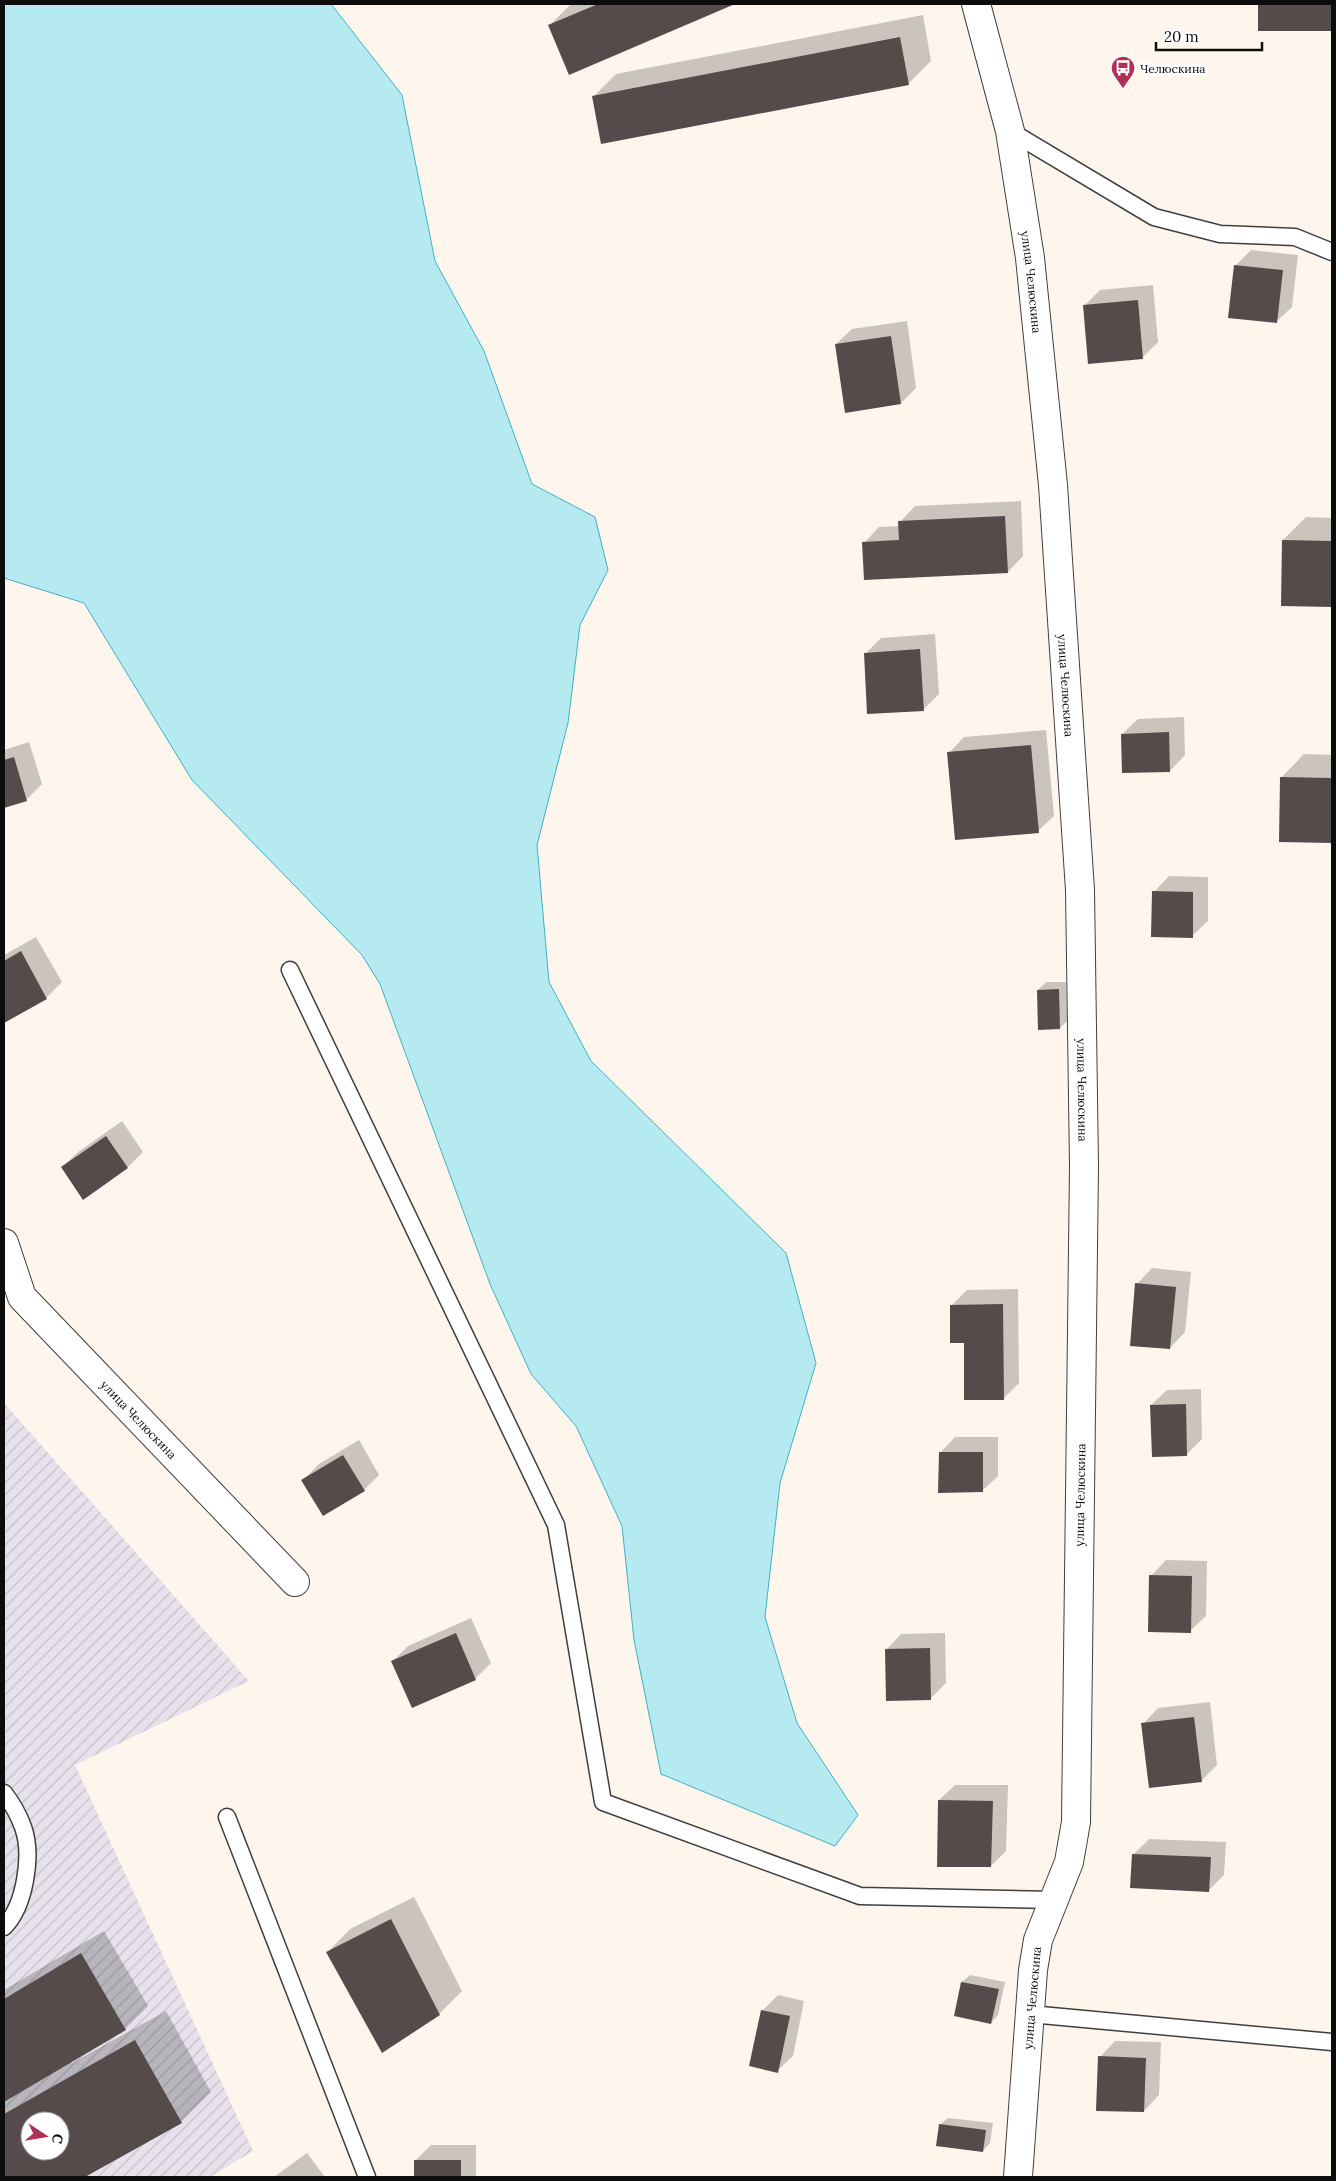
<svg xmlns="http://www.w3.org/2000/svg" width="1336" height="2181" viewBox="0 0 1336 2181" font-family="Lora,serif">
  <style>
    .industrial { fill: url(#industrial-furrows); fill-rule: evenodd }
    .water { fill: #b6eaf1; stroke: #42afc2 }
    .shadow { fill: #0003; fill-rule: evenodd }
    .building { fill: #544b4a; fill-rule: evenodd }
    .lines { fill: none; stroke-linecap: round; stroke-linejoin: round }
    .service-casing { stroke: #3f3f3f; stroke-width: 19 }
    .minor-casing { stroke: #3f3f3f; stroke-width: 30 }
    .service { stroke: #fff; stroke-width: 16 }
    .minor { stroke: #fff; stroke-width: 28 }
    .labels { text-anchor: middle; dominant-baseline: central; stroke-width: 5; stroke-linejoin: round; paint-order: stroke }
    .poi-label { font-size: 12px; fill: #0c0c0c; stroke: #fff; text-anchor: start }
    .street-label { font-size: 12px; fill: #0c0c0c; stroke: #fff }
  </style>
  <defs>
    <pattern id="industrial-furrows" width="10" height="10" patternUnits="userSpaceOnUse" patternTransform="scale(1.25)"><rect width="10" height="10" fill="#e7e1eb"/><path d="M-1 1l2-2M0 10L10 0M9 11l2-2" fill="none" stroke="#c5c0c8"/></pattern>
  </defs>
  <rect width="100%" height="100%" fill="#fef6ed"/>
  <path class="industrial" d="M4,1403L249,1681L75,1765L253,2151L210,2177H4ZM30,2121H60V2151H30Z"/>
  <path class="water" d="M4,4H331L402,95L435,261L484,351L532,484L595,517L608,570L580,625L568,723L537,845L549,982L591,1061L786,1253L816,1363L780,1483L765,1617L797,1723L858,1815L835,1846L661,1774L634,1640L622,1526L576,1426L531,1374L490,1284L380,984L362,955L192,780L84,603L4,578Z"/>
  <g class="shadow">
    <path d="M571,4H732L682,26L550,25Z"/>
    <rect x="1259" y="4" width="73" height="25"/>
    <path d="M923,15L931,61L908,84L593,97L616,74Z"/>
    <path d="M1251,250L1298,255L1292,307L1276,322L1230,317L1236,265Z"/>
    <path d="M1153,285L1158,342L1143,357L1084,306L1100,290Z"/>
    <path d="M907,321L916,388L901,403L836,344L852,329Z"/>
    <path d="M1021,501L1023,556L1008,572L864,543L879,527L900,526V522L915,506Z"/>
    <path d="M1306,517L1332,518V606L1282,605L1283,540Z"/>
    <path d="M935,634L939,694L923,710L866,653L881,638Z"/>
    <path d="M1184,717L1185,755L1170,771L1122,734L1138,719Z"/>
    <path d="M1046,730L1054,816L1038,831L949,753L964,737Z"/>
    <path d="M29,742L42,784L26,800L4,807V750Z"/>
    <path d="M1304,754L1332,755V841H1280L1281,778Z"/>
    <path d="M1169,876L1208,877V921L1192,936L1154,892Z"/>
    <path d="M36,937L62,982L46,998L4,1021V955Z"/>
    <path d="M1046,982H1066L1067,1021L1060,1028L1038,990Z"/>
    <path d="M122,1121L143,1152L128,1167L83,1198L62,1167L78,1152Z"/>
    <path d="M1152,1268L1191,1272L1185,1332L1170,1348L1137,1284Z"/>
    <path d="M1018,1289L1019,1383L1003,1399L951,1306L967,1290Z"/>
    <path d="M1201,1389L1202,1439L1186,1455L1151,1405L1167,1390Z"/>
    <path d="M955,1437H998V1476L982,1491L940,1453Z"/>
    <path d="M359,1440L379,1475L364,1490L303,1480L319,1464Z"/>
    <path d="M1166,1560L1207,1561L1206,1616L1190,1631L1151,1576Z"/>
    <path d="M471,1618L491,1663L475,1679L393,1661L408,1646Z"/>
    <path d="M945,1633L946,1683L931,1698L886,1650L901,1634Z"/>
    <path d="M1210,1702L1217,1765L1201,1781L1143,1724L1158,1708Z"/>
    <path d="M955,1785H1008L1006,1851L991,1866L939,1800Z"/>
    <path d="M1149,1839L1226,1842L1224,1875L1209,1890L1134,1854Z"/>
    <path d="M414,1897L462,1991L439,2014L328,1952L350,1929Z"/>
    <path d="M104,1931L148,2006L125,2029L71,2061L72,2063L166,2011L211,2092L181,2122L82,2177H4V1990ZM30,2121H60V2151H30Z"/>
    <path d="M970,1975L1005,1982L998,2015L991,2023L955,2015L962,1982Z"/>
    <path d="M778,1995L804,2001L793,2056L777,2071L762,2011Z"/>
    <path d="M1115,2041L1161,2042L1159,2095L1144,2111L1100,2057Z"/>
    <path d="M948,2118L993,2123L990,2143L983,2151L940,2125Z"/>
    <path d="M431,2145H476V2177H415V2161Z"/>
    <path d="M307,2153L325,2177H274Z"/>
  </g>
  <g class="building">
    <path d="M598,4H735L569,75L548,25Z"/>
    <rect x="1258" y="4" width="74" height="27"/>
    <path d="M900,37L909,85L601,144L592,96Z"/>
    <path d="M1234,265L1283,270L1277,323L1228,318Z"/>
    <path d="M1138,300L1143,359L1088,364L1083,305Z"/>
    <path d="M891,336L901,404L845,413L835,344Z"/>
    <path d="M1005,516L1008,573L864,580L862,542L899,540L898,521Z"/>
    <path d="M1282,540L1332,541V607L1281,606Z"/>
    <path d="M920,649L924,711L867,714L864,653Z"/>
    <path d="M1169,732L1170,772L1122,773L1121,734Z"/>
    <path d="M1031,745L1039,833L955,840L947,752Z"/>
    <path d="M14,757L27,801L4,808V760Z"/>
    <path d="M1280,777L1332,778V843L1279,842Z"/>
    <path d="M1152,891L1193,892V938L1151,937Z"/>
    <path d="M21,951L47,999L4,1023V961Z"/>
    <path d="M1059,989L1060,1029L1038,1030L1037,990Z"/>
    <path d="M106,1136L128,1168L83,1200L61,1167Z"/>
    <path d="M1135,1283L1176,1287L1170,1349L1130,1346Z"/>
    <path d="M1003,1304L1004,1400H964V1343H950V1305Z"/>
    <path d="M1186,1404L1187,1456L1152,1457L1150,1405Z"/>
    <path d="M939,1452H983V1492L938,1493Z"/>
    <path d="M343,1455L365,1491L323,1516L301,1480Z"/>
    <path d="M1149,1575L1192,1576L1191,1633L1148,1632Z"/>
    <path d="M456,1633L476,1680L412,1708L391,1661Z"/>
    <path d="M930,1648L931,1700L886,1701L885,1649Z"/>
    <path d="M1194,1717L1202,1782L1149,1788L1141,1723Z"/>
    <path d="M938,1800L993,1801L991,1867H937Z"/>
    <path d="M1132,1854L1211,1857L1209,1892L1130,1888Z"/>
    <path d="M391,1919L440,2015L382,2053L326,1952Z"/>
    <path d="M81,1953L126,2030L4,2102V1999Z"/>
    <path d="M961,1982L999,1989L991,2024L954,2016Z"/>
    <path d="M761,2010L790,2016L778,2073L749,2066Z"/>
    <path d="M135,2040L182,2123L85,2177H4V2114ZM30,2121H60V2151H30Z"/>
    <path d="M1098,2056L1146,2058L1144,2112L1096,2111Z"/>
    <path d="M939,2124L986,2130L983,2152L936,2146Z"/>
    <rect x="414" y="2160" width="47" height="17"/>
  </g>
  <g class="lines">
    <defs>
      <g id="service">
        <path d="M1010,131L1154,217L1220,234L1295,237L1332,252"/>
        <path d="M290,970L556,1525L603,1802L860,1896L1053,1900"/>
        <path d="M4,1793C11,1802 19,1816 23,1827C33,1855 25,1906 4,1927"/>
        <path d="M227,1817L367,2177"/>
        <path d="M1030,2014L1332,2042"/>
      </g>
      <g id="minor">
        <path id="s1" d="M976,4L1010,131L1030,258L1053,485L1080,890L1084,1166L1076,1822L1069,1862L1038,1940L1033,1970L1018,2177"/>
        <path id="s2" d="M4,1243L22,1297L295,1582"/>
      </g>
    </defs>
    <use href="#service" class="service-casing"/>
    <use href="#minor" class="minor-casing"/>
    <use href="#service" class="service"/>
    <use href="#minor" class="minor"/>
  </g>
  <defs>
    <symbol id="bus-pin" viewBox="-11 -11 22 30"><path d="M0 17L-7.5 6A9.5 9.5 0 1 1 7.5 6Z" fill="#b13056" stroke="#fff"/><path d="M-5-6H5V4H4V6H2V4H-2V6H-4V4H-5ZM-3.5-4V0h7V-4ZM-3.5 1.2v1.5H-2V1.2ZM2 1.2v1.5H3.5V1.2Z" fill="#fff"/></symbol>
  </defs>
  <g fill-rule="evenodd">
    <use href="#bus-pin" x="1109" y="54" width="28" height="38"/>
  </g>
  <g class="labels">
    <g class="poi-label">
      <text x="1140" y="68">Челюскина</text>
    </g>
    <g class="street-label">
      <text stroke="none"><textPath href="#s1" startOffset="284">улица Челюскина</textPath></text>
      <text stroke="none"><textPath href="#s1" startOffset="689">улица Челюскина</textPath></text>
      <text stroke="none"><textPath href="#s1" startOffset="1094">улица Челюскина</textPath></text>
      <text stroke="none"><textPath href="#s2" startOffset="226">улица Челюскина</textPath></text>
      <text transform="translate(1080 1495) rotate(-89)">улица Челюскина</text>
      <text transform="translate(1032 1998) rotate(-85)">улица Челюскина</text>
    </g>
  </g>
  <rect width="1336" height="2181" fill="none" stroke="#0c0c0c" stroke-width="10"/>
  <g transform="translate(45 2136) rotate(102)"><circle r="24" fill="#ffffff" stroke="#9e9e9e"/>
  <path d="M0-4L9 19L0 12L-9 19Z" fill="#b13056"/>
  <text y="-8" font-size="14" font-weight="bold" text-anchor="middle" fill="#0c0c0c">С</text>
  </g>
  <path d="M1156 42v8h106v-8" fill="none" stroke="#0c0c0c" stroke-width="2.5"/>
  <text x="1164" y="42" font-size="15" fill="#0c0c0c" stroke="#ffffff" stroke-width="4" paint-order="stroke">20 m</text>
</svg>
